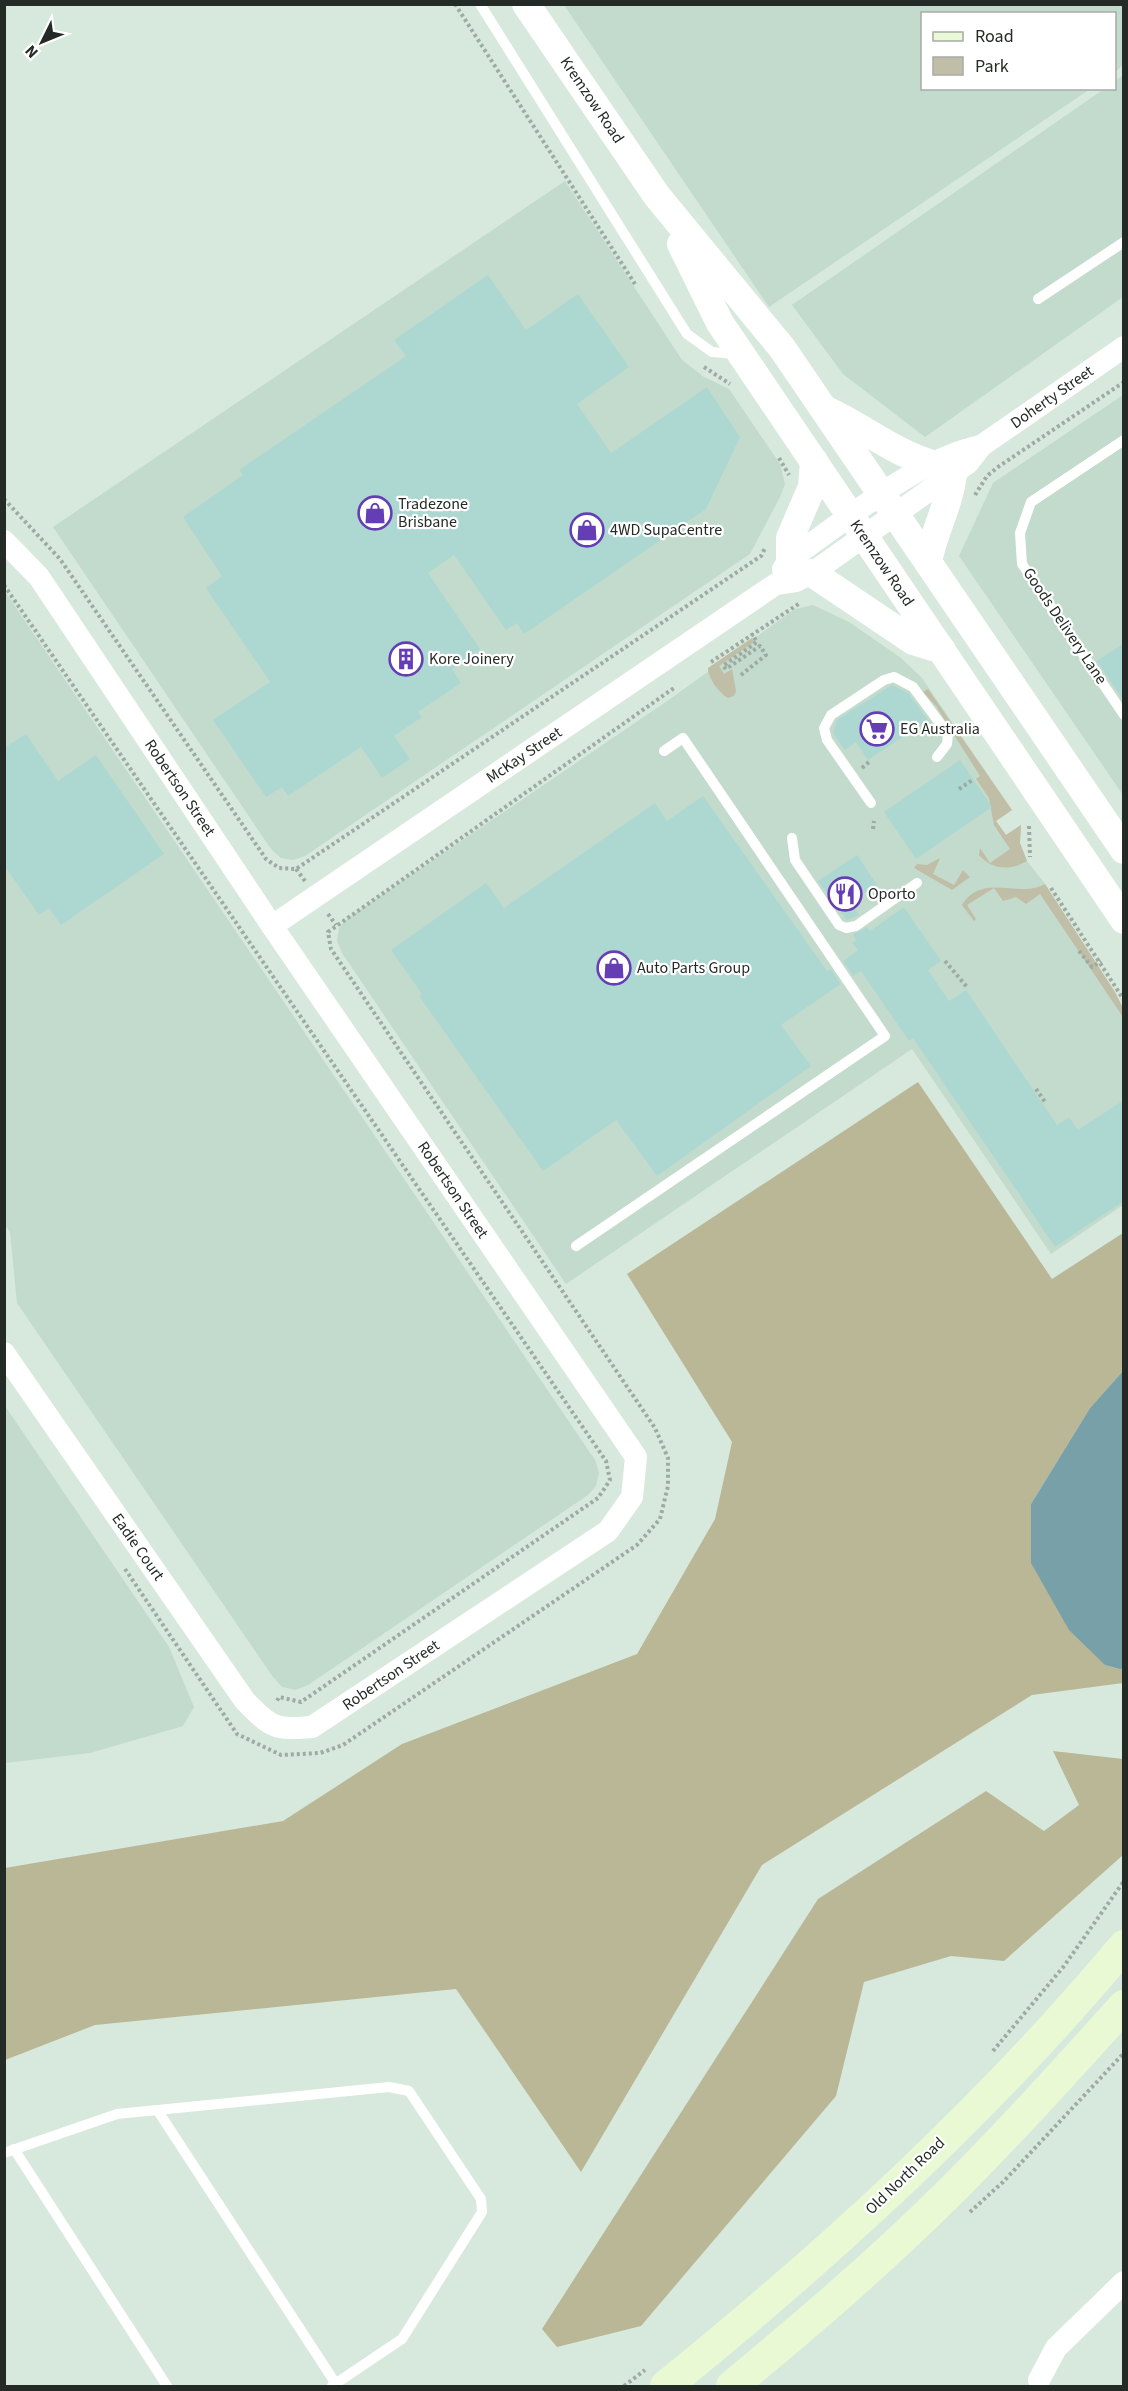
<svg xmlns="http://www.w3.org/2000/svg" width="1128" height="2391" viewBox="0 0 1128 2391" font-family="'Source Sans 3',sans-serif">
  <style>
    .built { fill: #c3dbcc }
    .green { fill: #c0bea6 }
    .forest { fill: #bab796 }
    .water { fill: #77a0a9 }
    .building { fill: #add8d1 }
    .lines { fill: none; stroke-linecap: round; stroke-linejoin: round }
    .path { stroke: #9daba2; stroke-width: 4; stroke-dasharray: 3 3; stroke-linecap: butt }
    .service { stroke: #fff; stroke-width: 10 }
    .minor { stroke: #fff; stroke-width: 22 }
    .tertiary { stroke: #fff; stroke-width: 28 }
    .secondary { stroke: #e8f9d4; stroke-width: 32 }
    .labels { text-anchor: middle; dominant-baseline: central; stroke-width: 4.5; stroke-linejoin: round; paint-order: stroke }
    .street-label { font-size: 16px; fill: #242b26; stroke: #fff }
    .poi-label { font-size: 16px; fill: #242b26; stroke: #fff; text-anchor: start }
  </style>
  <rect width="100%" height="100%" fill="#d7e8dd"/>
  <g class="built">
    <path d="M564,5H1123V65L1115,72L1114,14H922V88L1090,89L769,307Z"/>
    <path d="M1123,75V297L925,437L843,374L792,305L1104,89L1114,88L1115,81Z"/>
    <path d="M565,181L682,360L704,377L729,389L780,464L785,484L781,495L750,554L305,856L293,860L281,858L271,849L53,527Z"/>
    <path d="M1123,395V795L959,556L993,483Z"/>
    <path d="M4,590L595,1460L599,1473L596,1486L588,1495L308,1685L296,1690L282,1687L273,1677L17,1303L10,1232L4,1224Z"/>
    <path d="M813,605L849,622L901,658L922,678L1012,810L996,821L1006,835L1021,825L1020,843L1027,861L1045,884L1123,1008V1205L1051,1254L912,1049L566,1284L342,953L337,941L339,928L348,918L673,697L795,609Z"/>
    <path d="M5,1406L169,1647L194,1707L183,1726L90,1753L5,1763Z"/>
  </g>
  <g class="green">
    <path d="M752,638L754,642L719,666L724,674L732,669L736,691L734,696L728,698C719,693 708,678 708,668Z"/>
    <path d="M928,689L1012,810L996,821L1006,835L1021,825L1020,843L1027,861C1010,871 992,870 979,855L980,848L990,863L1010,849L994,825L989,798L976,779L980,776L936,706L923,692Z"/>
    <path d="M940,858L933,874L954,885L963,870L970,877L952,890L914,868L917,864L927,865Z"/>
    <path d="M1045,884L1115,992L1123,1008V1017L1040,894L1026,904L1016,897L1003,901L994,888L967,905L976,919L974,921L962,905C983,872 1019,899 1045,884Z"/>
  </g>
  <g class="forest">
    <path d="M918,1082L1052,1279L1123,1233V1371L1090,1408L1031,1504L1105,1665L1123,1670V1683L1032,1695L762,1865L581,2172L456,1989L95,2025L5,2060V1868L283,1821L402,1744L637,1654L715,1519L732,1442L627,1274Z"/>
    <path d="M1053,1751L1123,1759V1855L1004,1961L951,1956L864,1982L836,2096L641,2326L557,2347L542,2329L818,1899L986,1791L1044,1831L1079,1805Z"/>
  </g>
  <path class="water" d="M1123,1371V1670L1105,1665L1069,1630L1031,1563V1504L1090,1408Z"/>
  <g class="building">
    <path d="M488,275L526,330L578,294L629,367L577,404L611,453L707,387L740,437L706,509L524,634L517,623L506,630L454,555L428,573L480,649L452,669L461,683L418,712L422,717L394,736L410,759L382,778L361,747L288,796L282,787L266,797L213,720L270,682L206,588L222,576L183,517L243,475L239,470L406,356L394,340Z"/>
    <path d="M1124,643V701L1097,661Z"/>
    <path d="M892,685L908,693L928,720L868,760L856,742L845,750L833,733L837,720Z"/>
    <path d="M26,734L58,781L96,755L164,854L61,925L49,908L39,915L4,865V748Z"/>
    <path d="M960,760L992,807L916,859L884,812Z"/>
    <path d="M703,796L827,971L831,969L841,984L781,1025L811,1066L657,1176L616,1120L543,1171L419,996L422,994L391,950L486,883L504,908L655,803L667,821Z"/>
    <path d="M857,855L877,885L851,902L859,915L847,920L818,881Z"/>
    <path d="M904,907L941,961L928,970L949,1001L966,990L1057,1125L1069,1117L1078,1130L1124,1100V1201L1055,1247L913,1038L909,1041L861,971L853,976L843,961L858,950L852,943L856,940L853,934L867,927L870,931Z"/>
  </g>
  <g class="lines">
    <g class="path">
      <path d="M455,4L635,284"/>
      <path d="M704,367L730,384"/>
      <path d="M779,458L789,475"/>
      <path d="M975,495L987,476L998,467L1124,382"/>
      <path d="M4,499L60,559L266,859L279,868L296,869L761,556L765,548"/>
      <path d="M4,585L606,1461L610,1480L598,1498L301,1702L279,1697L276,1703"/>
      <path d="M711,662L800,603"/>
      <path d="M741,675L766,655L760,646L726,669L723,666L757,642L752,634"/>
      <path d="M862,768L869,762"/>
      <path d="M959,789L974,779"/>
      <path d="M1029,826L1030,857"/>
      <path d="M873,829L874,821"/>
      <path d="M296,869L305,881"/>
      <path d="M1051,888L1124,1000"/>
      <path d="M328,914L336,925"/>
      <path d="M1079,951L1092,967L1101,961"/>
      <path d="M945,961L967,987"/>
      <path d="M1036,1089L1045,1102"/>
      <path d="M125,1569L237,1734L281,1755L320,1753L343,1745L637,1545L660,1519L668,1486V1458L655,1428L331,949L328,932L674,688"/>
      <path d="M993,2051L1064,1966L1124,1881"/>
      <path d="M970,2212L1003,2182L1124,2053"/>
      <path d="M624,2386L645,2370"/>
    </g>
    <g class="service">
      <path d="M480,4L687,334L712,352L736,354"/>
      <path d="M1038,299L1124,242"/>
      <path d="M1124,440L1031,502L1020,533L1022,564L1124,715"/>
      <path d="M871,803L827,740L824,728L831,715L884,680L894,677L913,687L948,734L947,744L937,757"/>
      <path d="M792,838L795,860L839,925L846,928L856,926L917,883"/>
      <path d="M576,1246L885,1036L683,738L664,751"/>
      <path d="M158,2111L336,2384"/>
      <path d="M14,2149L167,2386"/>
      <path d="M4,2153L117,2114L389,2087L409,2091L481,2199L482,2212L402,2339L332,2386"/>
    </g>
    <g class="minor">
      <path d="M4,541L39,577L272,926L636,1457L632,1497L608,1531L312,1727C274,1730 272,1728 245,1701L4,1353"/>
      <path d="M783,569L790,559C844,522 918,458 981,446"/>
      <path d="M272,926L776,584L796,581L812,573L968,463L981,446L1124,347"/>
      <path d="M1039,2380L1056,2348L1124,2282"/>
    </g>
    <g class="tertiary">
      <path d="M526,4L657,196L782,348L1124,850"/>
      <path d="M681,244L720,323L1124,920"/>
      <path d="M824,409C862,426 892,452 932,464"/>
      <path d="M790,559V538L812,487L814,461"/>
      <path d="M928,562C934,530 949,507 953,474"/>
      <path d="M812,573L913,641L942,650"/>
    </g>
    <g class="secondary">
      <path d="M666,2386C830,2253 988,2109 1124,1946"/>
      <path d="M732,2386C808,2323 883,2259 953,2189C1012,2130 1068,2068 1124,2006"/>
    </g>
  </g>
  <defs>
    <symbol id="shop-ring" viewBox="-11 -11 22 22"><circle r="9.5" fill="#fff" stroke="#653eb6" stroke-width="1.5"/><path d="M-5-2.5h2.3a2.7 3.5 0 0 1 5.4 0H5L5.5 6h-11ZM-1.5-2.5h3a1.5 2.3 0 0 0-3 0Z" fill="#653eb6"/></symbol>
    <symbol id="building-ring" viewBox="-11 -11 22 22"><circle r="9.5" fill="#fff" stroke="#653eb6" stroke-width="1.5"/><path d="M-4-6H4V6H1V3H-1V6H-4ZM-2.5-4.3h1.7v1.8h-1.7ZM.8-4.3h1.7v1.8H.8ZM-2.5-1h1.7V.8h-1.7ZM.8-1h1.7V.8H.8Z" fill="#653eb6"/></symbol>
    <symbol id="supermarket-ring" viewBox="-11 -11 22 22"><circle r="9.5" fill="#fff" stroke="#653eb6" stroke-width="1.5"/><path d="M-6-5.5h2.5l.6 2H6L4.5 2H-2.5L-4.4-4H-6ZM-1.5 3.2a1.3 1.3 0 1 0 .1 0ZM3 3.2a1.3 1.3 0 1 0 .1 0Z" fill="#653eb6"/></symbol>
    <symbol id="restaurant-ring" viewBox="-11 -11 22 22"><circle r="9.5" fill="#fff" stroke="#653eb6" stroke-width="1.5"/><path d="M-5-6h1v4h1v-4h1v4h1v-4h1v5L-1.5 .5V6h-2V.5L-5-1ZM5-6V6H3V1.5H1.5Q1.5-4 5-6Z" fill="#653eb6"/></symbol>
  </defs>
  <g fill-rule="evenodd">
    <use href="#shop-ring" x="356" y="494" width="38" height="38"/>
    <use href="#shop-ring" x="568" y="511" width="38" height="38"/>
    <use href="#building-ring" x="387" y="640" width="38" height="38"/>
    <use href="#supermarket-ring" x="858" y="710" width="38" height="38"/>
    <use href="#restaurant-ring" x="826" y="875" width="38" height="38"/>
    <use href="#shop-ring" x="595" y="949" width="38" height="38"/>
  </g>
  <g class="labels">
    <g class="street-label">
      <text transform="translate(592 100) rotate(56)">Kremzow Road</text>
      <text transform="translate(1052 397) rotate(-35)">Doherty Street</text>
      <text transform="translate(882 563) rotate(56)">Kremzow Road</text>
      <text transform="translate(1065 626) rotate(56)">Goods Delivery Lane</text>
      <text transform="translate(524 755) rotate(-34)">McKay Street</text>
      <text transform="translate(180 788) rotate(56)">Robertson Street</text>
      <text transform="translate(453 1190) rotate(56)">Robertson Street</text>
      <text transform="translate(138 1547) rotate(55)">Eadie Court</text>
      <text transform="translate(391 1675) rotate(-34)">Robertson Street</text>
      <text transform="translate(905 2176) rotate(-44)">Old North Road</text>
    </g>
    <g class="poi-label">
      <text x="398" y="504">Tradezone<tspan x="398" dy="18">Brisbane</tspan></text>
      <text x="610" y="530">4WD SupaCentre</text>
      <text x="429" y="659">Kore Joinery</text>
      <text x="900" y="729">EG Australia</text>
      <text x="868" y="894">Oporto</text>
      <text x="637" y="968">Auto Parts Group</text>
    </g>
  </g>
  <rect width="1128" height="2391" fill="none" stroke="#242b26" stroke-width="12"/>
  <rect x="921" y="12" width="195" height="78" fill="#ffffff" stroke="#a7aaa8" stroke-width="1.5"/>
  <rect x="933" y="32" width="30" height="9" fill="#e8f9d4" stroke="#a7aaa8" stroke-width="1.5"/>
  <text x="975" y="42" font-size="18" fill="#242b26">Road</text>
  <rect x="933" y="57" width="30" height="18" fill="#c0bea6" stroke="#a7aaa8" stroke-width="1.5"/>
  <text x="975" y="72" font-size="18" fill="#242b26">Park</text>
  <g transform="translate(42 42) rotate(227)" stroke="#ffffff" stroke-width="4.5" paint-order="stroke">
  <path d="M0-4.5L10 22L0 15L-10 22Z" fill="#242b26"/>
  <text y="-9" font-size="16" font-weight="bold" text-anchor="middle" fill="#242b26">N</text>
  </g>
</svg>
